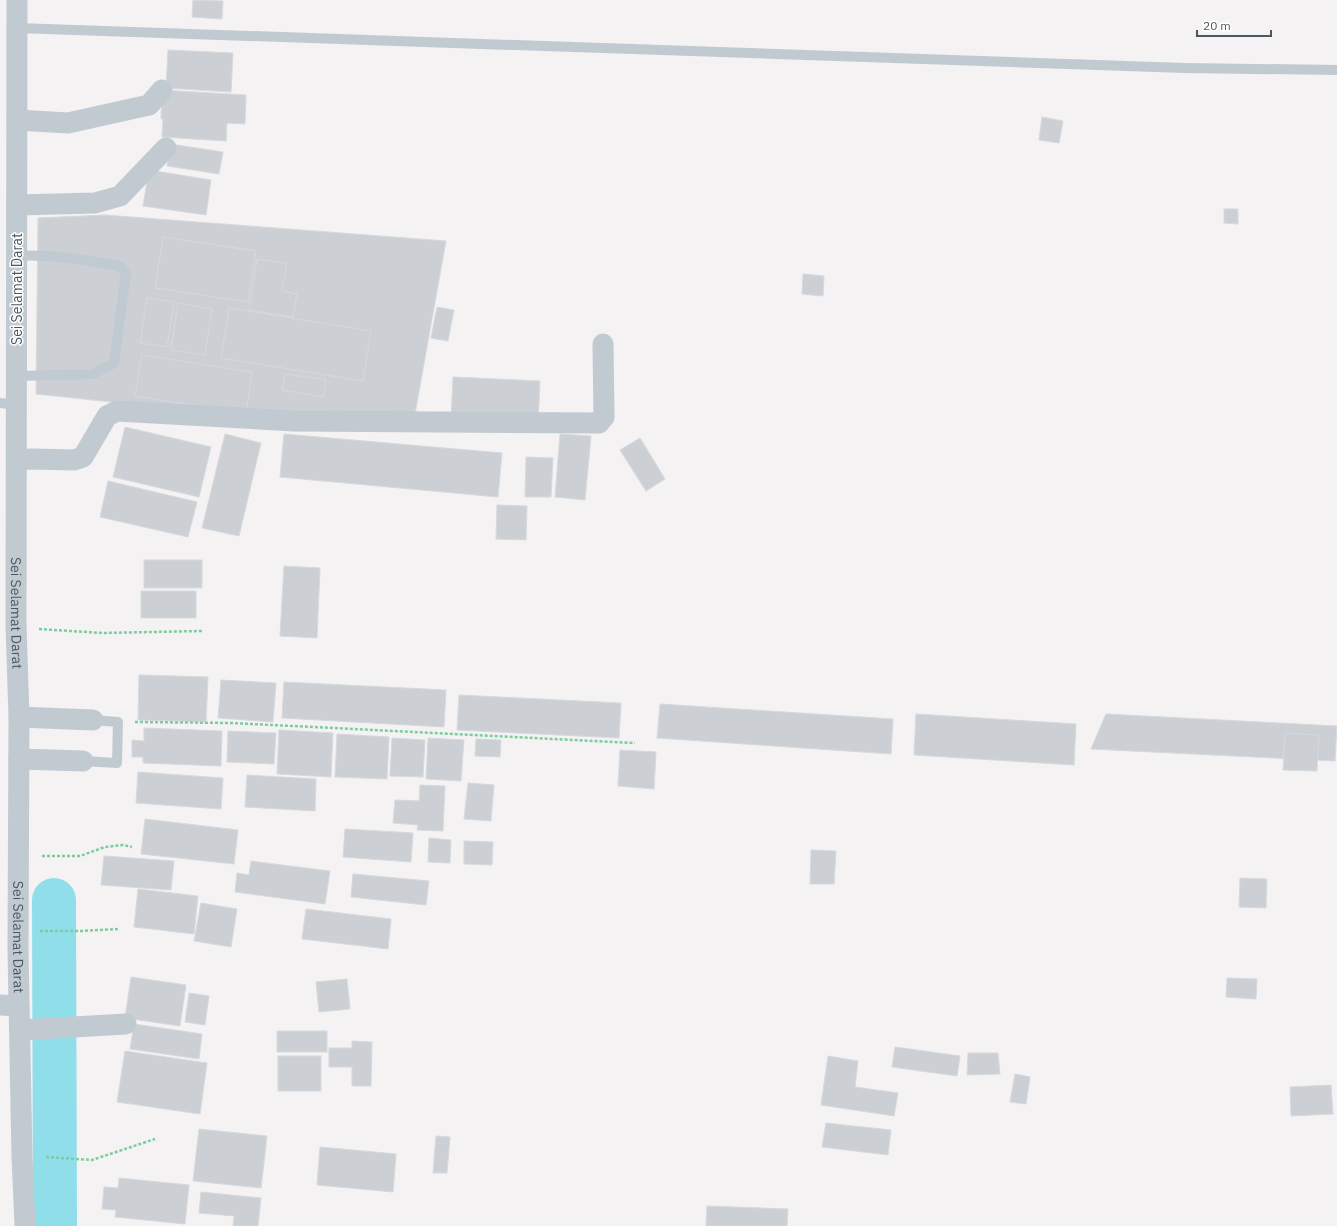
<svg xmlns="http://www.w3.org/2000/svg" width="1337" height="1226" viewBox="0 0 1337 1226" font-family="'IBM Plex Sans',sans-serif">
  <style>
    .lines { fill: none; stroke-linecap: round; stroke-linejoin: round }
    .river { stroke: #91deeb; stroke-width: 44 }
    .building { fill: #ccd0d4; stroke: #d6d9dd }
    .path { stroke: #7bcda0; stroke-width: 2.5; stroke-dasharray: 3 2; stroke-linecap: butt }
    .lane { stroke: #c1cad1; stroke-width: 10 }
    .street { stroke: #c1cad1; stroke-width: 21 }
    .labels { text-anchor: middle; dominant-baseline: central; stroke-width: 3; stroke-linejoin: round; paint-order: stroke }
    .street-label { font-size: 14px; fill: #4a5760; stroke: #fff }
  </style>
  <rect width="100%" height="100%" fill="#f4f2f2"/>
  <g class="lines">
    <path class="river" d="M54,900L55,1226"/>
  </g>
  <g class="building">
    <path d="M193,0L223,1L222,19L192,17Z"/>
    <path d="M168,50L233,53L231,92L166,88Z"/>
    <path d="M162,90L246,95L245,124L227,123L226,141L162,137L163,119H161Z"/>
    <path d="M1042,117L1063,121L1059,143L1039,140Z"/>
    <path d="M170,144L223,152L219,174L167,166Z"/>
    <path d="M149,170L211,180L206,215L143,206Z"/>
    <path d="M1224,209H1238V224L1224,223Z"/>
    <path d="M105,215L446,241L415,414L187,410L36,394L38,218Z"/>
    <path d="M163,237L256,251L248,302L155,288Z"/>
    <path d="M257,259L287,263L282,291L297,294L293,317L249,310Z"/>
    <path d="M803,274L824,276L823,296L802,294Z"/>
    <path d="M147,298L174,302L167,347L140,343Z"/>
    <path d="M178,303L212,309L205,355L171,350Z"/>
    <path d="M437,307L454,310L448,341L431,338Z"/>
    <path d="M229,308L371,331L363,381L221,358Z"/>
    <path d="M142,355L252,372L246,414L135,396Z"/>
    <path d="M285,374L326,380L323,397L282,390Z"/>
    <path d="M453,377L540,381L538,423L451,420Z"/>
    <path d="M125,427L211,447L199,497L113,477Z"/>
    <path d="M225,434L261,443L239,536L202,528Z"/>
    <path d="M284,434L502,453L498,497L280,477Z"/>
    <path d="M560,434L591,436L585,500L555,497Z"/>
    <path d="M640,438L665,479L646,491L620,450Z"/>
    <path d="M526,457L553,458L551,497H525Z"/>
    <path d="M108,481L197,502L188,537L100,517Z"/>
    <path d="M497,505L527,506L526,540L496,539Z"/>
    <rect x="144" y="560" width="58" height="28"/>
    <path d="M284,566L320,568L317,638L280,636Z"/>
    <rect x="141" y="591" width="55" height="27"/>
    <path d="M139,675L208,677L206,722L138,720Z"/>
    <path d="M221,680L276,683L273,722L218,718Z"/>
    <path d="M284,682L446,690L444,727L282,718Z"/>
    <path d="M459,695L621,703L619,738L457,730Z"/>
    <path d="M660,704L893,719L891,754L657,738Z"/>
    <path d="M916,714L1076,724L1074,765L914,755Z"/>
    <path d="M1106,714L1337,726L1335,761L1091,749Z"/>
    <path d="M144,728L222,731L221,766L143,763V757H132V740L144,741Z"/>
    <path d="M279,730L333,733L331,777L277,774Z"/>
    <path d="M228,731L276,733L274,764L227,762Z"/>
    <path d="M1285,733L1319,735L1317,771L1283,770Z"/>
    <path d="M337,734L389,737L387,779L335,777Z"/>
    <path d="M392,738L425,740L423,777L390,776Z"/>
    <path d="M428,738L464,740L461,781L426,779Z"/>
    <path d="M476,739L501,740L500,757L475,756Z"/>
    <path d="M620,750L656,752L654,789L618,786Z"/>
    <path d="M138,772L223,778L221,809L136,803Z"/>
    <path d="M247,775L316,779L315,811L245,807Z"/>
    <path d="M468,783L494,785L491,821L464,819Z"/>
    <path d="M420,785L445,786L443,831L417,830L418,825L393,823L395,800L419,801Z"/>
    <path d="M145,819L238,830L234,864L141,854Z"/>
    <path d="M345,829L413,833L411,862L343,857Z"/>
    <path d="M429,838L451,840L450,863L428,862Z"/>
    <path d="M464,841L493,842L492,865L464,864Z"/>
    <path d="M811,850L836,851L834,884H810Z"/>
    <path d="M104,856L174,861L171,890L101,885Z"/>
    <path d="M251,861L330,871L325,904L235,892L237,873L249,875Z"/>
    <path d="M353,874L429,881L426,905L351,897Z"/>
    <path d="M1240,878L1267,879L1266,908L1239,907Z"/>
    <path d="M138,889L198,896L194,934L134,927Z"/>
    <path d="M201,903L237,909L231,947L194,941Z"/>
    <path d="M306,909L391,919L388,949L302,939Z"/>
    <path d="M131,977L186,985L180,1026L125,1018Z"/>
    <path d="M1227,978L1257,979L1256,999L1226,997Z"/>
    <path d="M347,979L350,1009L319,1012L316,982Z"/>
    <path d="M189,993L209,996L205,1025L185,1022Z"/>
    <path d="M134,1024L202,1034L199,1059L130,1049Z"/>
    <rect x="277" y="1031" width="50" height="21"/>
    <path d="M352,1041L372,1042L371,1086H352V1067H329V1048H352Z"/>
    <path d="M895,1047L960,1056L957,1076L892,1067Z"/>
    <path d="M125,1051L207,1063L200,1114L117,1102Z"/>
    <path d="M968,1053H998L1000,1074L967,1075Z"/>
    <rect x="278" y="1056" width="43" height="35"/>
    <path d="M828,1056L858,1061L855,1087L898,1093L894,1116L821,1105Z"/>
    <path d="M1015,1074L1030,1077L1026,1104L1010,1102Z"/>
    <path d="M1331,1085L1333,1114L1291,1116L1290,1087Z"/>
    <path d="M826,1123L891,1130L888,1155L822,1147Z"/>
    <path d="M199,1129L267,1136L261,1188L193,1181Z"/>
    <path d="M436,1136L450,1137L447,1173H433Z"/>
    <path d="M320,1147L396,1154L393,1192L317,1185Z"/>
    <path d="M119,1178L189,1185L185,1224L115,1217L116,1210L102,1209L104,1187L118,1188Z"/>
    <path d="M201,1192L261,1198L258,1226H233L234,1216L199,1213Z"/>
    <path d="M707,1206L788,1209L787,1226H706Z"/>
  </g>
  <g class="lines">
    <g class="path">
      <path d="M39,629L102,633L202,631"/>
      <path d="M135,722L232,723L635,743"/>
      <path d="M42,856H80L105,847L123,845L132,847"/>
      <path d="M40,931H81L118,929"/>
      <path d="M46,1157L92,1160L155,1139"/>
    </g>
    <g class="lane">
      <path d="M17,28L1185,68L1337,70"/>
      <path d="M17,256C52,254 85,260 120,266L126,274L114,363L93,374L17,376"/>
      <path d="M0,403L17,405"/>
      <path d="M83,761L117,763L118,722L93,720"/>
    </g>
    <g class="street">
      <path id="s1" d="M17,0L16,625L19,717L18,950L22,1156L25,1226"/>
      <path d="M17,120L68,123L149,105L162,90"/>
      <path d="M17,205L95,203L120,196L166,148"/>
      <path d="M17,460L32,459L74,460L83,457L107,416L117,411L294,421L599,423L604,417L603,344"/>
      <path d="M19,717L93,720"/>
      <path d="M19,759L83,761"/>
      <path d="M0,1005L19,1006"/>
      <path d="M20,1030L126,1024"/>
    </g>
  </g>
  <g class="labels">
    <g class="street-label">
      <text transform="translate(17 289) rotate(-90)">Sei Selamat Darat</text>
      <text stroke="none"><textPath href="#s1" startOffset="613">Sei Selamat Darat</textPath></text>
      <text stroke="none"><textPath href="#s1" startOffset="937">Sei Selamat Darat</textPath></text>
    </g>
  </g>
  <path d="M1197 30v6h74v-6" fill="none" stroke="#4a5760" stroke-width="2"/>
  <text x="1203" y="30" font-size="12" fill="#4a5760" stroke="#ffffff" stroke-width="3" paint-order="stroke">20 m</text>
</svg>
